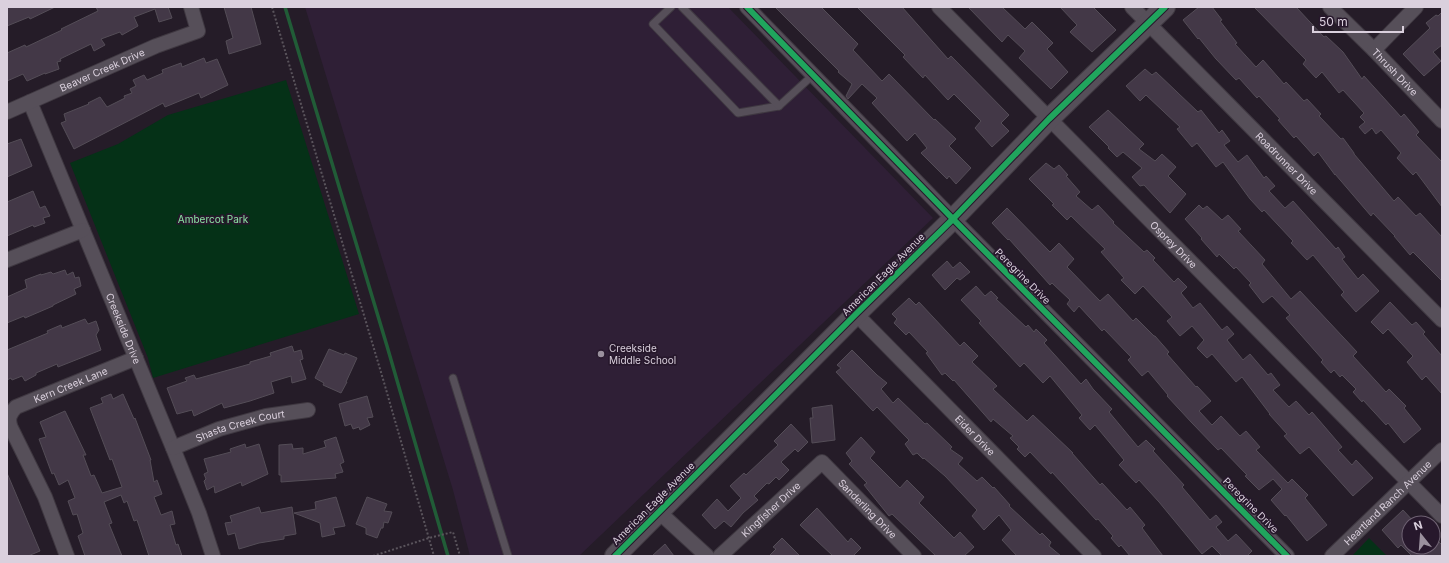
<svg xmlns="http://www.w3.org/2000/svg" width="1449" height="563" viewBox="0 0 1449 563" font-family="Inter,sans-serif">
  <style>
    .built { fill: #2f1f36 }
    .green { fill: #053117 }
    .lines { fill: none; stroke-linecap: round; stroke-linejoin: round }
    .stream { stroke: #215c37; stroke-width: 3.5 }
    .building { fill: #433847; stroke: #544d57 }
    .lane-casing { stroke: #3f3841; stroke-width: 9 }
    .street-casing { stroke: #3f3841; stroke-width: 16 }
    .secondary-casing { stroke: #3f3841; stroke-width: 22 }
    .path { stroke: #5a545c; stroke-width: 2; stroke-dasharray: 2 2; stroke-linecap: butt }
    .lane { stroke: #564f59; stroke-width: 7 }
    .street { stroke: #564f59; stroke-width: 14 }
    .secondary { stroke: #564f59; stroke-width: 20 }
    .cycleway-casing { stroke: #27182c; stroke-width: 8 }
    .cycleway { stroke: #20a55d; stroke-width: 6 }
    .poi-dot { fill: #9b919e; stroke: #27182c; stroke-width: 1.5 }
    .labels { text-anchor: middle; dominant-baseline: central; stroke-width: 3.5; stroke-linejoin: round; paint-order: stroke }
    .street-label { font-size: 10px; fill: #dad0dd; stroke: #27182c }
    .park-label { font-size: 10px; fill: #8be4a3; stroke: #27182c }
    .poi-label { font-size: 10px; fill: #dad0dd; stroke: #27182c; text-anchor: start }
  </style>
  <rect width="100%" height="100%" fill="#251c28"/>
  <path class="built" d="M305,7H728L933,218L579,556H470L453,490Z"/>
  <g class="green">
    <path d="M286,80L359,314L153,378L148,358L70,163L118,144L168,115Z"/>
    <path d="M1369,538L1387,556H1352Z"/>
  </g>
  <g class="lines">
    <path class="stream" d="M285,7L387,346L448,556"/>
  </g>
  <g class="building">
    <path d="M7,7H55L30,19L29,17L7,26Z"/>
    <path d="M96,7H168L172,18L159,22L155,9L134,17L138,26L122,35L120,32L101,39L105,45L94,51L91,44L60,59L61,61L57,62L59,69L45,74V73L27,81L23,74L7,81V53L25,45L26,47L62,30L61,29L98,11Z"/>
    <path d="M224,7H251L261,44L229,54L226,41L233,38Z"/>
    <path d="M775,7H821L858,44L853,50L882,81L889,74L934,120L935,119L956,139L949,146L971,168L956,184L949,176L947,179L921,153L927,148L915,133L907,141L872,103L877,98L862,84L848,99L846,96L852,84L838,72L839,71Z"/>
    <path d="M857,7H902L948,59L951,56L1009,115L1001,123L1009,131L992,147L975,128L981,121L954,94L948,100L925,75L923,78L903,57L905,55Z"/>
    <path d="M968,7H1002L1025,29L1032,22L1053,43L1047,49L1068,72L1051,89L1019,58L1025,51L1008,35L1002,42Z"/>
    <path d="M1060,7H1093L1116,30L1092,52L1070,32L1077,25Z"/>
    <path d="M1199,7H1212L1222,20L1220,21L1237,43L1235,44L1256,67L1263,60L1284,84L1286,82L1304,101L1307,99L1321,114L1319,116L1341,139L1343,138L1354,153V154L1394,201L1398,197L1416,216L1420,213L1442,237V281L1413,252L1410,255L1394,236H1395L1373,213L1371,216L1335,174V175L1318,152L1314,156L1296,136L1294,138L1278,120L1280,119L1259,96L1257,98L1239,78L1236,80L1216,59L1199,38L1198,39L1183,20Z"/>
    <path d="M1254,7H1296L1324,37L1326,36L1343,52L1362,79L1364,76L1401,117L1404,114L1419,132L1416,135L1442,162V207L1416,172L1413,175L1397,158L1401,153L1381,130L1376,134L1372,128L1365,134L1359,127L1365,122L1360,117L1364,113L1343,90L1339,93L1322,72L1316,78L1303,64L1306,60Z"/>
    <path d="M1442,12V45L1433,52L1441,61L1424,76L1403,54L1430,28L1426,23L1436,15L1438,16Z"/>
    <path d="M204,58L206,63L217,59L228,85L201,98L199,93L165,107L163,103L74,149L61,123L66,121L64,114L89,104L88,103L100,97L107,107L125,98L124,96L132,93L130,89L136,86L133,80L144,75L147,80L163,73L162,70L181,63L182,67Z"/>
    <path d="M1145,69L1152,75L1156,72L1198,112L1201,110L1219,133L1222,130L1230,141L1224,145L1238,162L1247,155L1264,178L1266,176L1275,186L1269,191L1285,208L1293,201L1336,249L1338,247L1345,257L1342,259L1358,279L1363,274L1379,291L1356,312L1341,295L1344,292L1313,255L1307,260L1291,243L1293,241L1264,210L1262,212L1250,199L1223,162L1216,167L1197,143L1192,147L1177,129L1180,127L1146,95L1140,101L1126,86Z"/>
    <path d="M1108,110L1144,144L1139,149L1155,161L1162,154L1176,167L1168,176L1186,194L1170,213L1144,185L1140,186L1132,177L1142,168L1123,152L1117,157L1108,148L1109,147L1089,127Z"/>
    <path d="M21,139L32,166L7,177V144Z"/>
    <path d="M1046,163L1054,169L1059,165L1068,175L1066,176L1080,192L1076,196L1092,210L1098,205L1114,222L1113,223L1144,252L1147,250L1155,258L1153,260L1174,282L1178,278L1187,287L1181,293L1193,308L1200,303L1222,330L1227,326L1234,334L1227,340L1243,360L1250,354L1268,375L1271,373L1280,385L1273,390L1289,407L1296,401L1309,415L1312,412L1342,447L1338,450L1352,465L1356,460L1373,478L1353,496L1309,447L1300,454L1284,436L1287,434L1269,414H1270L1242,377L1236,382L1212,354L1207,358L1197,348L1204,340L1192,326L1180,336L1167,321L1172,317L1143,286L1135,294L1121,280L1124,278L1101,252L1105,249L1071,216L1067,220L1052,205L1054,204L1029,179Z"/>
    <path d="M33,191L40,208L45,206L50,216L43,218L45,223L34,227L33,225L7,236V202Z"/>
    <path d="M1199,205L1203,209L1207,206L1222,220L1228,215L1241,229L1238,231L1265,260L1262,264L1291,299L1300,291L1357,352L1353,356L1386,392L1389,389L1406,406L1404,408L1421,429L1404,443L1388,423L1386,425L1363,400L1362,402L1353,392L1356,389L1342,375L1340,377L1334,370L1331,373L1321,362L1323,360L1286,318L1290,315L1272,296L1263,303L1249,285L1251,283L1236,267L1234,269L1219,254L1217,257L1201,239L1202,238L1185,219Z"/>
    <path d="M1007,208L1050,252L1059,243L1074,259L1067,267L1100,301L1108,294L1133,321L1136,318L1154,336H1155L1169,352L1167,354L1196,387L1197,386L1211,401L1199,411L1212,425L1221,416L1240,436L1246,431L1260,447L1256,450L1288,483L1292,479L1308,495L1305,498L1327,525L1307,541L1286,515L1285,516L1271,500L1282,489L1273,479L1259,490L1245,476L1247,475L1221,448L1218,450L1192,423L1167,396L1168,395L1148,371L1142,376L1128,360L1131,357L1104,329L1102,331L1079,306L1074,312L1067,304L1070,300L1052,283L1050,285L1009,239L1008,240L992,223Z"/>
    <path d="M947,261L953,268L960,262L970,272L960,280L957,278L945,290L932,275Z"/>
    <path d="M65,270L67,275L73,272L75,278L79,277L81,286L74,289L76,294L53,305V306L25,318L24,316L7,323V297L27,288L25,280L41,274V275L51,272L53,274Z"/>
    <path d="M976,286L985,296L991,291L998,298L996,299L1026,327L1028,325L1034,332L1036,329L1047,340L1044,343L1081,384L1086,379L1093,389L1112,409L1109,412L1138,447L1146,440L1155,449L1153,451L1184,485L1182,487L1210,520L1216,515L1222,522L1216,527L1228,541L1236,534L1252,551L1247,556H1222L1212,546L1202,554L1159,502L1139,480L1136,483L1119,465L1124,460L1095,425L1090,430L1079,418L1082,415L1050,376L1043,383L1024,363L1020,367L979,323L981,321L961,300Z"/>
    <path d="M909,298L916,305L919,302L960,346L964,342L978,356L972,362L997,386L993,389L1027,421L1033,415L1073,453H1072L1100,485L1102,483L1127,510L1130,507L1145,525L1142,528L1163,556H1130L1121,545L1119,547L1111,538L1113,536L1098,519L1096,520L1052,472L1051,474L1030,452L1025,457L1017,449L1019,447L1010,438L1013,436L993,419L991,422L954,380L953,381L945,373L942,375L926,353L928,352L909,332L906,335L894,323L897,319L892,314Z"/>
    <path d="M1390,302L1412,325L1416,322L1425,332L1423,334L1442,356V394L1426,376L1422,380L1407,362L1413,356L1388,329L1383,334L1371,322Z"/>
    <path d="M85,319L88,324L96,321L99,330L96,335L101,350L58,367L57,364L36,373V375L25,381L22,376L12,380L11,378L7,380V350L48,333L47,331L61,325L62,328Z"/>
    <path d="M292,346L294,352L301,350L303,359L300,360L306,379L292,383L291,376L271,382L274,393L250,401L224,408L222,403L194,416L192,410L177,414L167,388L187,381L185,378L194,375L196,379L250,364V362L271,356L270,353Z"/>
    <path d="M329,349L344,355L345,353L357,358L346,382H347L341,393L323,385L324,383L315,378Z"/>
    <path d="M852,350L877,375L887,383L881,389L893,403L898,398L925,424L927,423L952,447L950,449L963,458L958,464L977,481L982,477L993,488L994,487L1010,505L1009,506L1040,535L1042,533L1051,542L1049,546L1061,556H1017L1002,540L1011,530L999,515L984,530L972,516L977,510L945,476L924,458L923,459L917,453L913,455L905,444L909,440L877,407L873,411L836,372L841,368L837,365Z"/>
    <path d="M111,394L113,399L123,394L134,419L135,418L151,460H150L154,482L157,480L162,494L154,497L161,515L172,511L175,524L170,525L176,545L178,544L182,556H149L137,520L134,521L127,501L124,503L121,495L104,502L112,523L109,524L122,556H85L78,536L83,533L77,514L73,515L68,501L75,498L68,480L59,485L54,473L52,474L39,439L46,437L40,422L65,411L86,455H83L91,476L94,475L102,493L122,487L112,459L110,460L90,408L103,403L101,398Z"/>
    <path d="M367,396L373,417L367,418L370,425L360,430L359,427L353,429L351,424L345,426L339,404Z"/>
    <path d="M832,405L835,440L812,443L810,418H813L812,408Z"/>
    <path d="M791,424L808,442L798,452L795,449L781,462L789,470L779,480L776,477L769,484L767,483L754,496L758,500L743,513L731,527L724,521L715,529L702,515L717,499L728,511L741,498L730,486L744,473L746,475L778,445L774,441Z"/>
    <path d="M336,437L344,462L340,464L343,472L335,474L336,478L281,482V475H279V445L292,444L293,449L303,448V454L326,447L324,441Z"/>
    <path d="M861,437L875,452L870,458L900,488L907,480L924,497L919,503L954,538L960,532L974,547L964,556H936L892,514L889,516L864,485L867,483L849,464L852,461L846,453Z"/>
    <path d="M245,444L246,448L259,444L268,474L242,486L241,482L215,493L214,486L207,490L204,481L206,479L204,474L208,472L204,459L231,452L230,449Z"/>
    <path d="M7,473L40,551L28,556H7Z"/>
    <path d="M336,497L345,526L333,528L335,534L322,537L320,523L294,513L316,509L315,502Z"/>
    <path d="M367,497L387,504L384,511L392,512L388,523L384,522L383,528H381L377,538L366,534V528L356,524Z"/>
    <path d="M259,507L261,513L292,507L296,534L284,536V539L259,543L239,549L235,533L228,535L225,523L232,522L230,516Z"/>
    <path d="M817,508L848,542L851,538L861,548L853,556H833L800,525Z"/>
    <path d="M1403,510L1415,523H1409V547H1433V536L1442,545V556H1412L1401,545L1398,548L1382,530Z"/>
    <path d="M782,538L800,556H769L776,549L773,547Z"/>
    <path d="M665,544L674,556H652Z"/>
  </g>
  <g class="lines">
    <defs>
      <g id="lane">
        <path d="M671,7L653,24L738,113L779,106L813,75"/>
        <path d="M682,7L779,106"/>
        <path d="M453,378L508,556"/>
      </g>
      <g id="street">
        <path d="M747,7L953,219L1287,556"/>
        <path id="s1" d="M939,7L1442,516"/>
        <path id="s2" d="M1132,7L1442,320"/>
        <path id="s3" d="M1330,7L1374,50L1442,121"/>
        <path d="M1374,50L1416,7"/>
        <path id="s4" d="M30,102L173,448L199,513L213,556"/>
        <path id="s5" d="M7,112L156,46L198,31L191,7"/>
        <path d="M7,260L83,230"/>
        <path id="s6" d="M856,314L1094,556"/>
        <path id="s7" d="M173,448L219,429L266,416L308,410"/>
        <path d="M659,512L707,556"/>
        <path id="s8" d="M67,556L45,497L11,428C7,419 10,413 16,407L136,358"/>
        <path id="s9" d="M720,556L822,462L914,556"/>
        <path id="s10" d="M1332,556L1442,450"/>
      </g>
      <path id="secondary" d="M615,556L856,314L953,219L1049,119L1165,7"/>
    </defs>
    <use href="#lane" class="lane-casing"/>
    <use href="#street" class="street-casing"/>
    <use href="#secondary" class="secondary-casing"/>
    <g class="path">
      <path d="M272,7L383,379L434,556"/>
      <path d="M373,556L429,538L453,532L460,556"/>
    </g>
    <use href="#lane" class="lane"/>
    <use href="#street" class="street"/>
    <use href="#secondary" class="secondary"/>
    <defs>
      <g id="cycleway">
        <path d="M747,7L953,219L1287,556"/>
        <path d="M615,556L856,314L953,219L1049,119L1165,7"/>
      </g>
    </defs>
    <use href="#cycleway" class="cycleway-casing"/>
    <use href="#cycleway" class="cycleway"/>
  </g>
  <circle class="poi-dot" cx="601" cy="354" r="4"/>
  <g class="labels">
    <g class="street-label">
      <text stroke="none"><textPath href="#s5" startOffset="104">Beaver Creek Drive</textPath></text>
      <text stroke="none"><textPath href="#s3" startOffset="92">Thrush Drive</textPath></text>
      <text stroke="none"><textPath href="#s2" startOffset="220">Roadrunner Drive</textPath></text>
      <text stroke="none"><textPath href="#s1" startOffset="334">Osprey Drive</textPath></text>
      <text transform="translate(883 274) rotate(-45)">American Eagle Avenue</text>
      <text transform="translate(1023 276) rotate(45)">Peregrine Drive</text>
      <text stroke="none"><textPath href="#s4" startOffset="245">Creekside Drive</textPath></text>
      <text stroke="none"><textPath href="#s8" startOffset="222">Kern Creek Lane</textPath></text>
      <text stroke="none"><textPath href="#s7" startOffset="71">Shasta Creek Court</textPath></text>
      <text stroke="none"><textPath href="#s6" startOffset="170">Eider Drive</textPath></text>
      <text transform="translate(653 503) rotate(-45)">American Eagle Avenue</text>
      <text stroke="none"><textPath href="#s10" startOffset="77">Heartland Ranch Avenue</textPath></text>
      <text transform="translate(1251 505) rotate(45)">Peregrine Drive</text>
      <text stroke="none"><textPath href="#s9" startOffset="69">Kingfisher Drive</textPath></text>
      <text stroke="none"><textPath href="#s9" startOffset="204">Sanderling Drive</textPath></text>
    </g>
    <g class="park-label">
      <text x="213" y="219">Ambercot Park</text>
    </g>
    <g class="poi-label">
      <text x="609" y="348">Creekside<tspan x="609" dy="12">Middle School</tspan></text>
    </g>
  </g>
  <rect width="1449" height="563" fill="none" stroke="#dad0dd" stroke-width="16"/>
  <g transform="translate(1421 535) rotate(343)"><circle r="19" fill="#27182c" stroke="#6f6273"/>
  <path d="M0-3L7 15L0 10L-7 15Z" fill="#9b919e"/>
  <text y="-6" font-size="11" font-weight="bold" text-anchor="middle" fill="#dad0dd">N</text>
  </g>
  <path d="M1313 26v6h90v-6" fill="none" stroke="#dad0dd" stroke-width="2"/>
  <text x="1319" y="26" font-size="12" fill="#dad0dd" stroke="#27182c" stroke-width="3" paint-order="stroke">50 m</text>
</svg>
